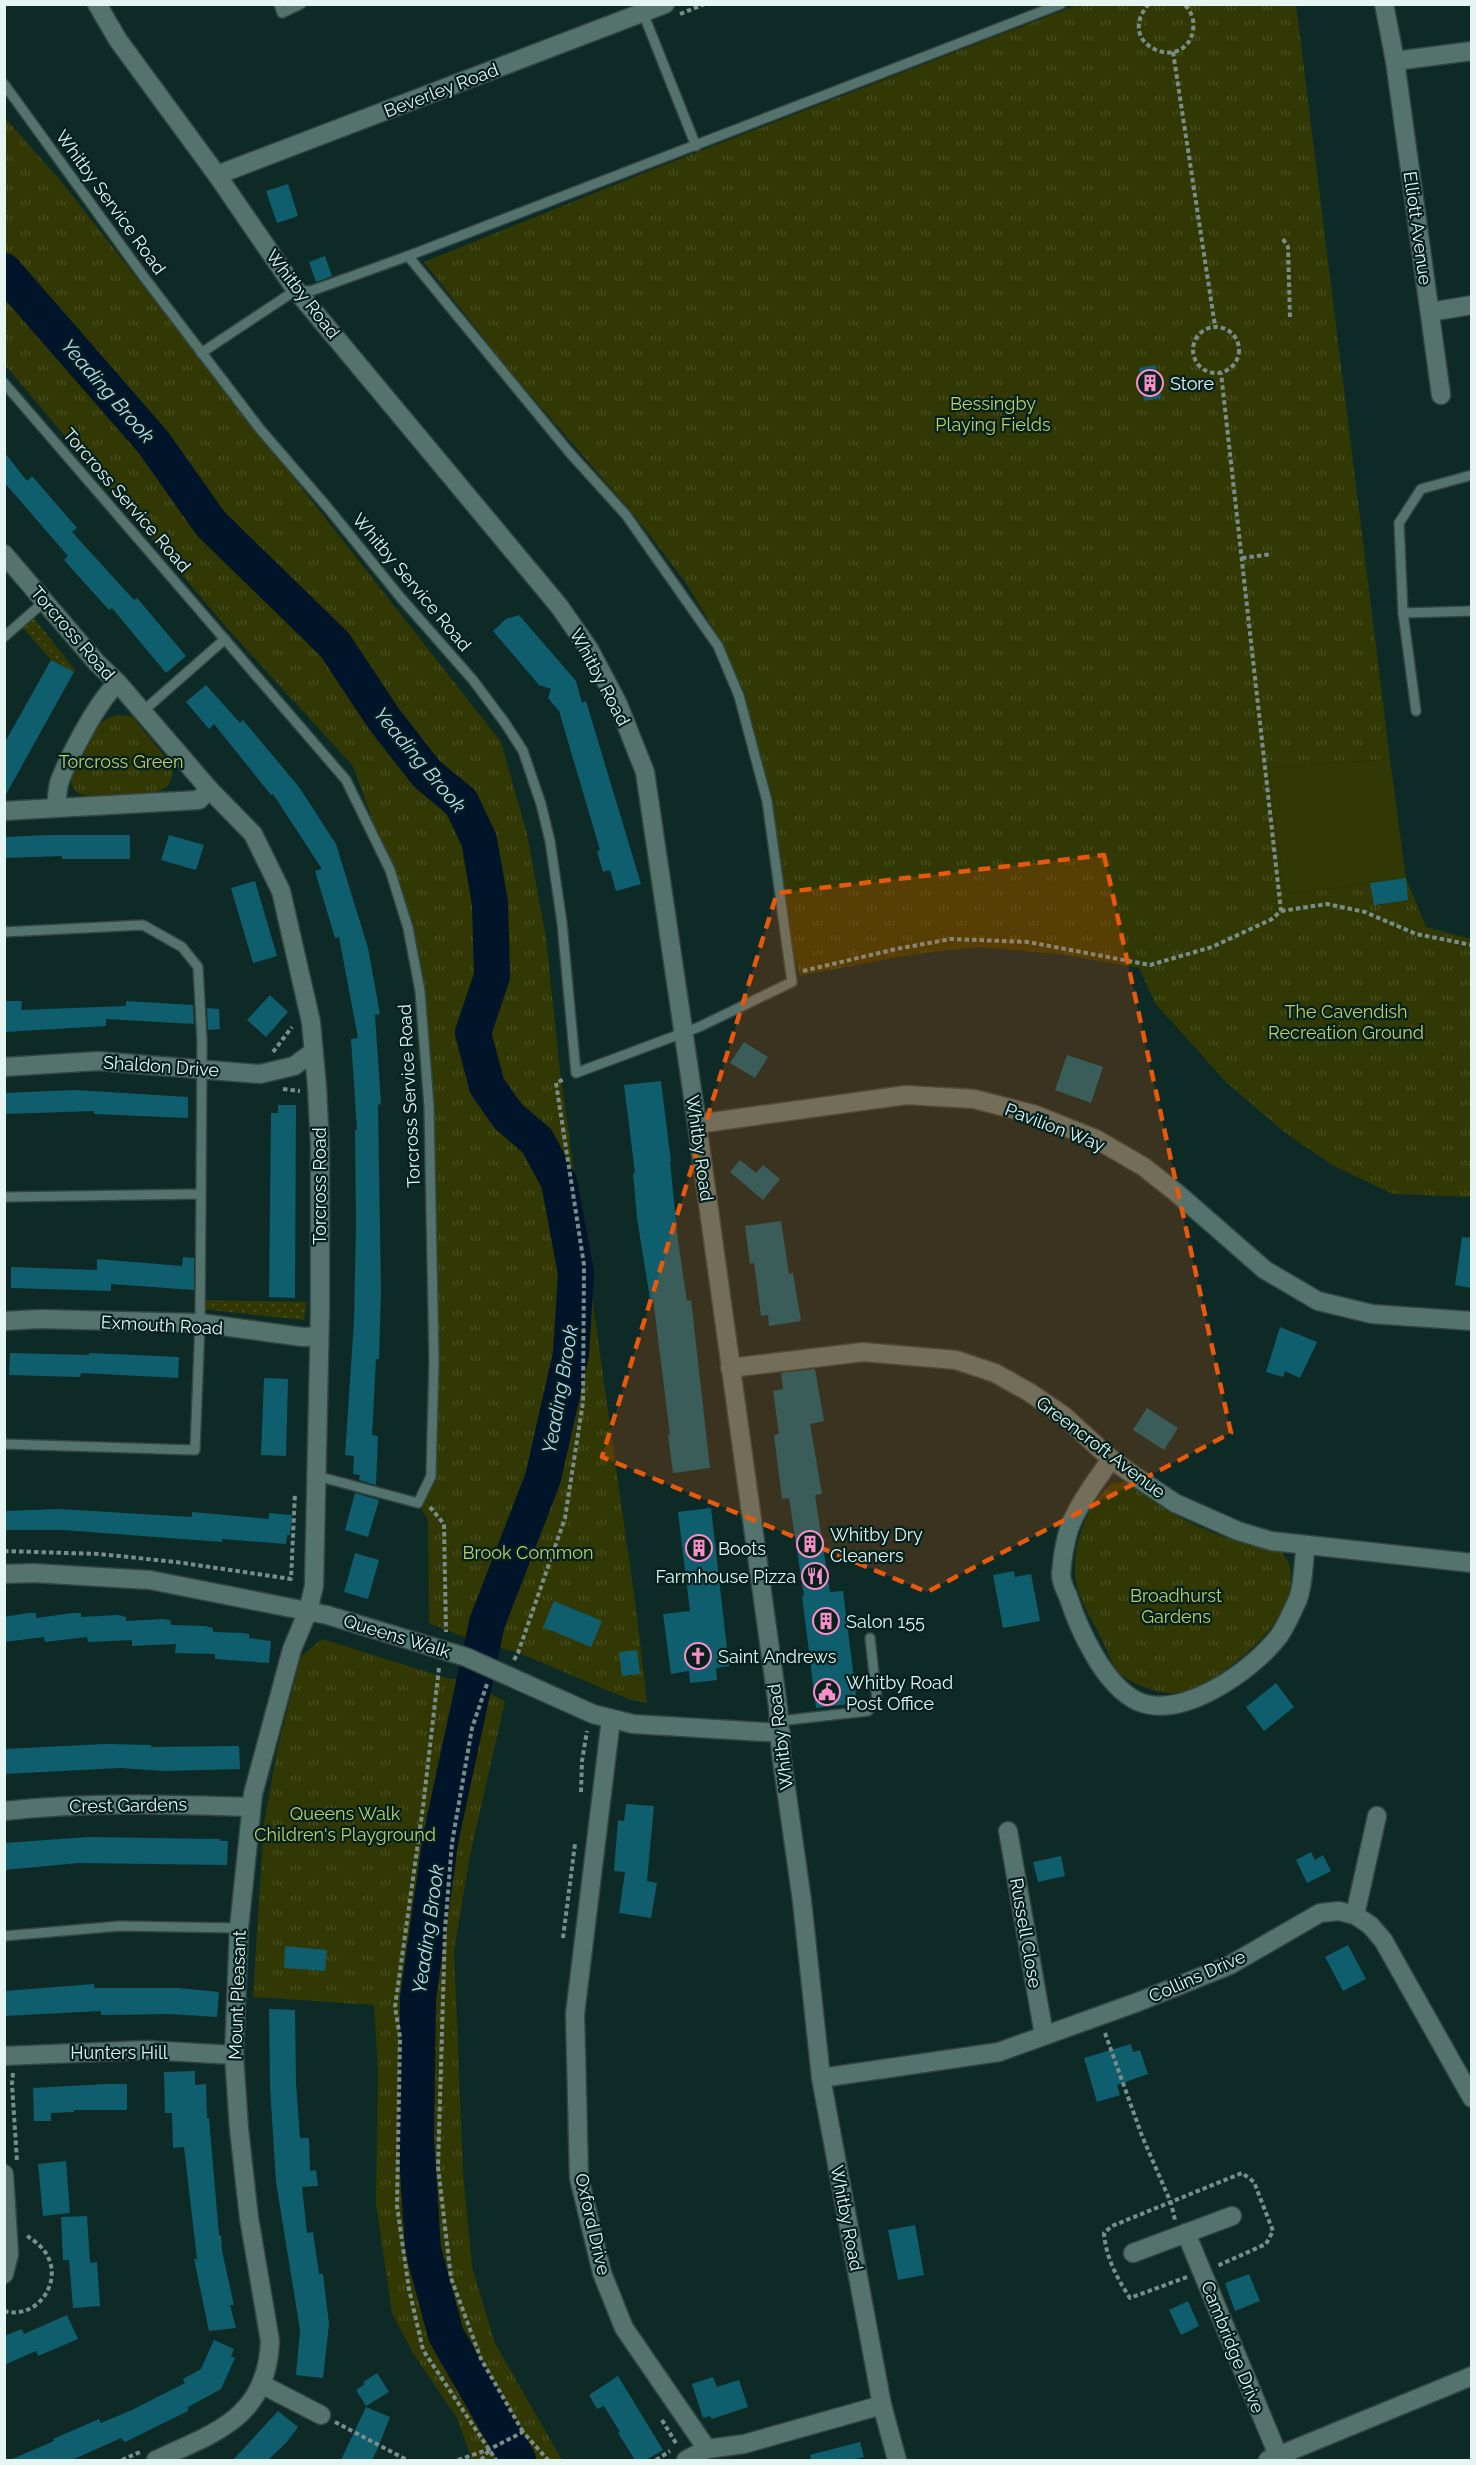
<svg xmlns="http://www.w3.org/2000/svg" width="1476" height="2465" viewBox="0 0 1476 2465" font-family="Raleway,sans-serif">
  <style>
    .grass { fill: url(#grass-dots) }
    .park { fill: url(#park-tufts) }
    .pitch { fill: #323804 }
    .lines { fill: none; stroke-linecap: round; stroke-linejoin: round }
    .river { stroke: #00142a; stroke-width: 36 }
    .building { fill: #0f5e6e }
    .lane-casing { stroke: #324541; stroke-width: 12 }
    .street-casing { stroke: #324541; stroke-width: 21 }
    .path { stroke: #788e8b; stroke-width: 4; stroke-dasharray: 4.5 3; stroke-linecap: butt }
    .lane { stroke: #55736d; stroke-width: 9 }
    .street { stroke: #55736d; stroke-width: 18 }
    .marked { fill: #e8590c; fill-opacity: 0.2; stroke: #e8590c; stroke-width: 4.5; stroke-dasharray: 12 8; stroke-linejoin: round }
    .labels { text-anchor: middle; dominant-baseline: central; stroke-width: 4.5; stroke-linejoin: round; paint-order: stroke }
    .street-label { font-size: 18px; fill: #e5f5f2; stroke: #04211d }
    .poi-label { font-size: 18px; fill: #e5f5f2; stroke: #04211d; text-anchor: start }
    .park-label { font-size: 18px; fill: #c0ce6d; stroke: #04211d }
    .water-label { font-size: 20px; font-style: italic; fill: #bddaf6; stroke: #04211d }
  </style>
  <defs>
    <pattern id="grass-dots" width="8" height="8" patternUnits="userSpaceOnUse" patternTransform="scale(1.5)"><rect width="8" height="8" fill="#323804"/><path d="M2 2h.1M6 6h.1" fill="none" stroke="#464c1d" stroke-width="1.8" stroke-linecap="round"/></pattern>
    <pattern id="park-tufts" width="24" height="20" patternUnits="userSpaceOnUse" patternTransform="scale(1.5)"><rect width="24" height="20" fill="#323804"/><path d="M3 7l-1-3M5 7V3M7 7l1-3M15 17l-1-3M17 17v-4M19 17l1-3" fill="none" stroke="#464c1d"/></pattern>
  </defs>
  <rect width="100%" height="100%" fill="#0e2a26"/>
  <g class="grass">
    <path d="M34,618L75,670L74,672L51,660L23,628Z"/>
    <path d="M200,1300L307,1302L304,1320L200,1309Z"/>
  </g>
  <g class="park">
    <path d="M1077,5H1296L1390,759L1268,768L1285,895L1406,878L1426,927L1471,939V1197L1393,1194L1332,1165L1283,1131L1226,1082L1155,1003L1139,968L1059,954L978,947L916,954L799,976L789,928L772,800L744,696L724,646L686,583L635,516L504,364L424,262L659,167Z"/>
    <path d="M4,117L60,180L501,742L527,834L546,938L560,1071L637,1616L647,1703L628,1699L519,1653L472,1640L429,1623L428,1520L418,1503L431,1476L429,1138L420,991L390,870L353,766L227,628L5,365Z"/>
    <path d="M117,715L132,716L173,767C173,775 172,783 165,788C154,799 81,804 73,788C67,776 79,760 85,750C94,733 97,720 117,715Z"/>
    <path d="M1127,1482C1172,1518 1224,1543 1281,1551C1284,1556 1289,1562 1290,1567C1292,1574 1290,1592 1288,1599C1277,1634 1205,1697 1168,1693C1155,1692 1127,1682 1118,1672C1110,1662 1106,1647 1100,1636C1092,1619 1079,1600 1076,1582C1071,1546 1086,1506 1112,1483Z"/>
    <path d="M322,1639L450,1679L464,1680L505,1701L470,1855L454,1950L463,2172L472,2267L495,2343L562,2460H472L457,2418L413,2353L392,2313L376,2203L378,2072L374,2005L253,1997L264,1823L277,1751L301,1656Z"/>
  </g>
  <path class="pitch" d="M1390,759L1406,878L1285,895L1268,768Z"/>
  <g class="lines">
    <path class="river" d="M4,271L153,442L211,524L335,645L384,719L427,774L461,802L479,840L490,903L492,976L473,1033L487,1086L508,1116L537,1141L559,1182L576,1273L571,1354L543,1478L487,1623L441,1837L418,1998L416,2138L423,2249L446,2335L518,2460"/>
  </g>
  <g class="building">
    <path d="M288,184L298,216L277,223L266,191Z"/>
    <path d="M325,256L332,276L316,282L309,262Z"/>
    <path d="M1156,365L1161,398L1144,401L1139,368Z"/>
    <path d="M4,452L27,481L32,476L77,528L72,532L134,600L137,598L186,656L166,673L112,608L109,610L64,560L68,556L4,482Z"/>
    <path d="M519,615L576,681L582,703L586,701L641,884L616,891L610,870L603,872L597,851L600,850L559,711L548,698L551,689L539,685L493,631L506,619Z"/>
    <path d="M51,660L74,672L4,798V744Z"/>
    <path d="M206,685L240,723L243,720L299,787L336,844L368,948L380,1014L375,1015L381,1104L378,1105L381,1292L379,1359H376L372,1435L378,1436L376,1485L359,1480L360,1475L353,1474L354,1456L345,1455L354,1321L356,1224L355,1130H357L351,1039L358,1038L339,937L335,938L315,871L322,869L288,817L273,794L271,795L214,724L209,729L186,702Z"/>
    <path d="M49,835H130V859H62V856L4,858V837Z"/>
    <path d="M169,835L204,845L196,870L161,860Z"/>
    <path d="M1406,878L1408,900L1374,905L1370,883Z"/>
    <path d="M255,881L277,956L253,963L231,888Z"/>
    <path d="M270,995L288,1012L266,1037L247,1020Z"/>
    <path d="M5,1001H22L21,1010L126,1006V1001L193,1005L194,1024L106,1019V1026L5,1032Z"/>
    <path d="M207,1008L219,1009L220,1029L208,1030Z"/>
    <path d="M744,1042L768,1057L755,1078L730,1063Z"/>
    <path d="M1067,1055L1103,1067L1091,1103L1055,1090Z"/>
    <path d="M661,1081L671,1162H670L678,1241L687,1301L691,1300L710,1468L673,1473L668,1435H670L653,1298L650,1299L637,1218L633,1173H635L624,1085Z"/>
    <path d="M75,1090L188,1097V1118L94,1114V1111L4,1114V1093Z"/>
    <path d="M278,1105H296L295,1298L269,1297L271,1113H278Z"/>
    <path d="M740,1160L756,1173L763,1165L780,1179L763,1200L730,1172Z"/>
    <path d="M781,1221L789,1274L793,1273L801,1321L769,1326L768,1315L761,1316L754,1263L750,1264L745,1226Z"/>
    <path d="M1462,1237L1472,1238V1288L1455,1285Z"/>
    <path d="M183,1257L194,1258V1290L111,1284V1291L11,1288V1267L97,1270V1259L182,1266Z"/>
    <path d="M1280,1327L1317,1342L1300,1378L1285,1371L1283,1377L1266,1372Z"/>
    <path d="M10,1353L89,1355V1353L179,1357L178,1378L81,1373L80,1377L9,1375Z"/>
    <path d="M815,1369L824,1421L810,1424L822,1494L815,1495L830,1592L843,1591L857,1703L816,1708L802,1596H804L789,1498L782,1499L774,1435L779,1434L773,1391L783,1389L781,1373Z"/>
    <path d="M264,1378L288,1379L286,1456L261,1455Z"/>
    <path d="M1147,1408L1178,1428L1164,1450L1133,1430Z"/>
    <path d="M355,1493L379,1500L368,1537L345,1530Z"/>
    <path d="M711,1508L729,1666L716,1668L717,1680L690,1683L689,1671L671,1674L663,1614L690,1611L678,1512Z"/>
    <path d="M59,1509L192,1517V1512L269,1519V1513L292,1515L290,1535H287L286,1544L222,1539V1542L63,1530H4V1511Z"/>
    <path d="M355,1553L379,1560L368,1599L344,1592Z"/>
    <path d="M1014,1571L1015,1577L1031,1574L1040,1621L1003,1628L993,1575Z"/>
    <path d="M554,1601L602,1621L591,1647L543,1627Z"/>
    <path d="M28,1613H36V1618L73,1613H81V1617L118,1615L126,1617V1621L163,1619L170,1620L171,1625L205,1626L213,1628V1632L243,1633L249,1634V1638L271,1641L269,1663L215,1659V1654L175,1653L176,1644L132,1646V1640L88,1642L87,1637L45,1642L44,1637L4,1642V1617Z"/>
    <path d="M637,1650L640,1674L622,1676L619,1652Z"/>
    <path d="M1276,1683L1294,1707L1264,1731L1246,1707Z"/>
    <path d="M105,1744L151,1745V1747L239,1746L240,1769L165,1771L120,1768L4,1774V1749Z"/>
    <path d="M626,1804L654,1806L647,1881L657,1883L651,1918L619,1913L625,1872L614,1871L618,1820L624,1821Z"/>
    <path d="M89,1837L220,1839V1841H228L227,1865L78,1863L4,1870V1843Z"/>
    <path d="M1311,1852L1315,1860L1323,1855L1331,1871L1307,1883L1296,1860Z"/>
    <path d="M1061,1856L1065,1876L1038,1882L1033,1862Z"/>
    <path d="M1348,1945L1366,1979L1343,1991L1325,1957Z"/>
    <path d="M285,1946L327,1950L325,1971L284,1968Z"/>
    <path d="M94,1984V1988H178L219,1992L217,2017L169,2014L101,2015V2011L4,2016V1991Z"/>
    <path d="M269,2009L295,2010L296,2083L300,2138H309L310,2171L316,2170L318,2186L302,2187L307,2233L313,2232L319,2274H323L329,2324L323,2378L296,2375L300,2330L276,2182L270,2087Z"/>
    <path d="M1131,2044L1133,2052L1140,2050L1148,2074L1117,2085L1120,2095L1097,2102L1084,2058Z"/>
    <path d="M195,2071V2085L206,2084L207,2118H209L219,2235H221L222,2251L234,2305H230L236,2328L209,2331L194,2259H197L184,2147L173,2148L172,2113H165L164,2072Z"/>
    <path d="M106,2084H127V2110H74V2112L51,2113V2121H34L33,2088Z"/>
    <path d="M66,2161L70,2213L43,2216L38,2164Z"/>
    <path d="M87,2216L90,2263L97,2262L100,2306L73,2308L69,2260H63L61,2217Z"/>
    <path d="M915,2225L924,2275L898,2280L888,2230Z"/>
    <path d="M1249,2274L1260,2301L1235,2311L1225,2283Z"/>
    <path d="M1188,2301L1199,2326L1181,2335L1169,2310Z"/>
    <path d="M67,2315L78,2339L38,2356L36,2351L4,2365V2336L22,2329L24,2334Z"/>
    <path d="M214,2340L234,2349L231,2356L235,2358L221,2389L188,2407V2411L125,2442L121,2438L72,2460H10L54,2441L53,2439L99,2419L101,2423L132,2410L185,2383L183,2379L201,2369Z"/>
    <path d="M377,2373L389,2392L366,2406L356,2390L365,2384L363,2382Z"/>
    <path d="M618,2376L663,2450L646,2460H635L618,2433L620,2432L604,2406L597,2409L589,2395Z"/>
    <path d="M713,2377L717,2387L739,2380L748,2407L712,2419L710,2416L703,2418L692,2384Z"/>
    <path d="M366,2407L390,2417L377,2450L372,2460H341Z"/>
    <path d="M278,2411L298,2427L286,2443L268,2460H233Z"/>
    <path d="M860,2442L864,2457L852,2460H811L810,2455Z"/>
  </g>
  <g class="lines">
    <defs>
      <g id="lane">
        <path d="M279,4L282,13L301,4"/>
        <path d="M643,13L696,146"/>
        <path d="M4,84L144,277L260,429L328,508L401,598L473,680L505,723L523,751L541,804L550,841L562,923L576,1073L699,1027L792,982L767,801L739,696L718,646L626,515L569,452L408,256L1061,4"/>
        <path d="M201,353L296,290L311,291L408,256"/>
        <path d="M4,383L346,780L390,870L408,928L420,991L429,1106L434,1361L431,1476L418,1503L317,1476"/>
        <path d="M1472,475L1421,489L1399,523L1403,613L1472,611"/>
        <path d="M1403,613L1416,711"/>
        <path d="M4,637L45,601"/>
        <path d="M142,712L225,639"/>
        <path d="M4,932L143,925L182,947L198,967L202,1041L201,1194L4,1197"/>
        <path d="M4,1444L195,1450L200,1323L201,1194"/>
        <path d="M779,1721L868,1711L877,1700L870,1638"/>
        <path d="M4,1936L120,1926L239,1928"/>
      </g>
      <g id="street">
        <path d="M97,4L118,40L217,175L296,290L559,606L589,649L618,704L645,772L697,1124L778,1707L781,1753L802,1901L821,2078L882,2405L897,2460"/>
        <path d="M1384,4L1395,61L1441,395"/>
        <path d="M1395,61L1472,51"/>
        <path d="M217,175L665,4"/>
        <path d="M1430,312L1472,305"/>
        <path d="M4,554L97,663L118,683L209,789L253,834L281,891L311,1022L317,1087L320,1146V1312L314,1586L308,1611L292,1649L253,1794L239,1928L234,2055L239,2129L249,2218L270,2341C267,2418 216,2432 156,2460"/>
        <path d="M118,683C98,700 70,755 60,780C57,788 57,799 56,808L199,800L209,789"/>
        <path d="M4,811L56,808"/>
        <path d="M4,1067L98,1061L260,1074L294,1066L313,1052"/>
        <path d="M697,1124L906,1095L974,1099L1036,1115L1096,1139L1144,1167L1178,1194L1265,1270L1318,1301L1372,1314L1472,1321"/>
        <path d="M4,1321L40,1319L200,1323L303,1337L319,1336"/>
        <path d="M730,1368L863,1352L956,1360L995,1373L1029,1392L1064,1416L1111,1459L1139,1479L1175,1503L1238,1531L1271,1541L1472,1563"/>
        <path d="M1111,1459C1096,1481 1078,1504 1069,1529C1065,1542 1062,1561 1061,1574C1061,1581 1065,1590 1068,1596C1079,1630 1104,1685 1137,1701C1182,1721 1253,1670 1279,1636C1286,1626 1293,1610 1298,1599C1304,1583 1303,1562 1306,1545"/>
        <path d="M4,1574L33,1573L150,1580L327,1615L466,1657L593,1714L633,1724L781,1733"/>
        <path d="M611,1719L575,2014L579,2178L602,2273L624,2328L707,2449L744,2444L882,2405"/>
        <path d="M4,1811C87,1802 169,1804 251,1807"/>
        <path d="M1008,1831L1044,2035"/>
        <path d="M1355,1915L1377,1816"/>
        <path d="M4,2056L147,2050L234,2055"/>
        <path d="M821,2078L999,2052L1138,2002L1230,1965L1320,1913L1339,1911L1355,1915L1370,1925L1383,1940L1472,2098"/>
        <path d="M4,2174L9,2254L4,2274"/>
        <path d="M1186,2233L1280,2460"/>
        <path d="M1133,2253L1232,2216"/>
        <path d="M261,2384L321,2415"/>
        <path d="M686,2460L707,2449"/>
        <path d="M1268,2460L1472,2376"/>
      </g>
    </defs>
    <use href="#lane" class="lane-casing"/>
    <use href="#street" class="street-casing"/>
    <g class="path">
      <path d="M1149,4C1112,45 1186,75 1193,30C1195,20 1191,11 1184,4"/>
      <path d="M680,14L705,4"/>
      <path d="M1173,52L1215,326"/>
      <path d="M1283,239L1288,247L1290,318"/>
      <circle cx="1216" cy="350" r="23"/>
      <path d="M1242,558L1272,554"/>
      <path d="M1281,911L1327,904L1365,912L1416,934L1472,945"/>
      <path d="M803,971L896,949L951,939L1028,942L1150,965L1212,947L1272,919L1281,911L1221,373"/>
      <path d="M273,1052L292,1027"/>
      <path d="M283,1089L300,1091"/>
      <path d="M430,1507L444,1524L446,1632"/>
      <path d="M4,1551L99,1554L176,1562L291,1579L295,1493"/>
      <path d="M514,1660L518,1653L565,1518L583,1402L584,1265L556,1083L564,1079"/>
      <path d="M439,1668L423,1807L395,2007L400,2037L397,2206L409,2289L423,2350L496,2460"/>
      <path d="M487,1684L472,1728L452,1843L445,1929L438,2167L451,2278L481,2359L523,2432"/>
      <path d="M581,1792L582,1761L587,1731"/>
      <path d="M563,1938L575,1844"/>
      <path d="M1105,2033L1142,2136L1171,2203L1175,2220"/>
      <path d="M13,2073L12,2084L17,2161"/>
      <path d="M1187,2277L1130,2298C1117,2278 1106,2258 1104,2233L1112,2226L1242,2173L1254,2182L1273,2231L1266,2244L1217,2266"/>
      <path d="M4,2311C36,2320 63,2284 47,2255C42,2246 33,2240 26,2235"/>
      <path d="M662,2420L677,2445"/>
      <path d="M335,2422L407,2460"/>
      <path d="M122,2460L140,2452"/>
      <path d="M458,2460L490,2449L523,2432L548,2460"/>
      <path d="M481,2460L490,2449"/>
      <path d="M656,2460L670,2451"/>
    </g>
    <use href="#lane" class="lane"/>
    <use href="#street" class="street"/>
  </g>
  <path class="marked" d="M1104,855L1231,1433L927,1592L602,1457L777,893Z"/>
  <defs>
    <symbol id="building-ring" viewBox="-11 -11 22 22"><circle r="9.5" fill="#04211d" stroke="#fa8fc8" stroke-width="1.5"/><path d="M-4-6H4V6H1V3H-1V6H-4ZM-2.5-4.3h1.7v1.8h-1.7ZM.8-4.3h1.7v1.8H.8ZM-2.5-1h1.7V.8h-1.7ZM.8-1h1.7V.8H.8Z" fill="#fa8fc8"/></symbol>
    <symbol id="restaurant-ring" viewBox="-11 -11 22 22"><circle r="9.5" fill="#04211d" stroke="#fa8fc8" stroke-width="1.5"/><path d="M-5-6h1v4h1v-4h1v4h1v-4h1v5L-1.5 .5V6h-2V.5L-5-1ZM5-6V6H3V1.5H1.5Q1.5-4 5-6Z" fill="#fa8fc8"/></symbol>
    <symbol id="church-ring" viewBox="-11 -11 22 22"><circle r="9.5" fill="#04211d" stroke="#fa8fc8" stroke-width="1.5"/><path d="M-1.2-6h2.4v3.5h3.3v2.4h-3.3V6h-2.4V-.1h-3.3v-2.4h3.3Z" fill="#fa8fc8"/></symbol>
    <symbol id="civic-ring" viewBox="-11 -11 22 22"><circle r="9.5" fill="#04211d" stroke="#fa8fc8" stroke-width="1.5"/><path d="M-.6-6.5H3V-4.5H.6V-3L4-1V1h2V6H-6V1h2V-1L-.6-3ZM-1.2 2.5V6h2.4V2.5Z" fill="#fa8fc8"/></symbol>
  </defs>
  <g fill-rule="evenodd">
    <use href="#building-ring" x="1135" y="368" width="30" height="30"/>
    <use href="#building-ring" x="795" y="1529" width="30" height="30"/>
    <use href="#building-ring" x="684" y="1533" width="30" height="30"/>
    <use href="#restaurant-ring" x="800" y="1561" width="30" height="30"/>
    <use href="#building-ring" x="811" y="1606" width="30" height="30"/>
    <use href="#church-ring" x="683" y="1641" width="30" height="30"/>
    <use href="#civic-ring" x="812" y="1677" width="30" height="30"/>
  </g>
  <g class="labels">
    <g class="street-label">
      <text transform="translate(441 90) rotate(-21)">Beverley Road</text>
      <text transform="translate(111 202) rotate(54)">Whitby Service Road</text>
      <text transform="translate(1418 228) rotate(82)">Elliott Avenue</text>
      <text transform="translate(303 294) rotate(52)">Whitby Road</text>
      <text transform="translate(127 500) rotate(49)">Torcross Service Road</text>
      <text transform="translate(412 582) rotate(50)">Whitby Service Road</text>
      <text transform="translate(73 633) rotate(49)">Torcross Road</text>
      <text transform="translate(600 677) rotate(62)">Whitby Road</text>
      <text transform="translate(161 1066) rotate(4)">Shaldon Drive</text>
      <text transform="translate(409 1096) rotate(-93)">Torcross Service Road</text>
      <text transform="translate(1055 1127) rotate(21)">Pavilion Way</text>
      <text transform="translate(700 1148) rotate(82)">Whitby Road</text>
      <text transform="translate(319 1186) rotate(-90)">Torcross Road</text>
      <text transform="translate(162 1325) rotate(3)">Exmouth Road</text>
      <text transform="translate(1101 1447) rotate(37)">Greencroft Avenue</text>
      <text transform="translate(397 1636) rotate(17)">Queens Walk</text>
      <text transform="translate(780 1737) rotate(-97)">Whitby Road</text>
      <text transform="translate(128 1805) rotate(-1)">Crest Gardens</text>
      <text transform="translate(1026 1933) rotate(80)">Russell Close</text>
      <text transform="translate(1197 1976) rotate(-24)">Collins Drive</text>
      <text transform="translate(237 1995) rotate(-88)">Mount Pleasant</text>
      <text x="119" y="2052">Hunters Hill</text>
      <text transform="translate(847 2218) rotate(79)">Whitby Road</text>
      <text transform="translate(593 2224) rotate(77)">Oxford Drive</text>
      <text transform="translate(1233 2347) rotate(68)">Cambridge Drive</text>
    </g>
    <g class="poi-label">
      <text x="1170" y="383">Store</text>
      <text x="830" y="1534">Whitby Dry<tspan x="830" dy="21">Cleaners</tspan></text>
      <text x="718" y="1548">Boots</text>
      <text x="796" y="1576" text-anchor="end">Farmhouse Pizza</text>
      <text x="846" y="1621">Salon 155</text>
      <text x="718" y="1656">Saint Andrews</text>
      <text x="846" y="1682">Whitby Road<tspan x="846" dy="21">Post Office</tspan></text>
    </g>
    <g class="park-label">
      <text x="993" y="403">Bessingby<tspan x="993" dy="21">Playing Fields</tspan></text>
      <text x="121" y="761">Torcross Green</text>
      <text x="1346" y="1011">The Cavendish<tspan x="1346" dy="21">Recreation Ground</tspan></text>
      <text x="528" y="1552">Brook Common</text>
      <text x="1176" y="1595">Broadhurst<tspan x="1176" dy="21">Gardens</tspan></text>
      <text x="345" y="1813">Queens Walk<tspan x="345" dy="21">Children's Playground</tspan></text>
    </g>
    <g class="water-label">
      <text transform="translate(108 391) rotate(49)">Yeading Brook</text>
      <text transform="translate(420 760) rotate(50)">Yeading Brook</text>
      <text transform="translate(560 1389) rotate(-80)">Yeading Brook</text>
      <text transform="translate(428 1929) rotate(-82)">Yeading Brook</text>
    </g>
  </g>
  <rect width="1476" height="2465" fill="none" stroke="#e5f5f2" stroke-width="12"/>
</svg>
